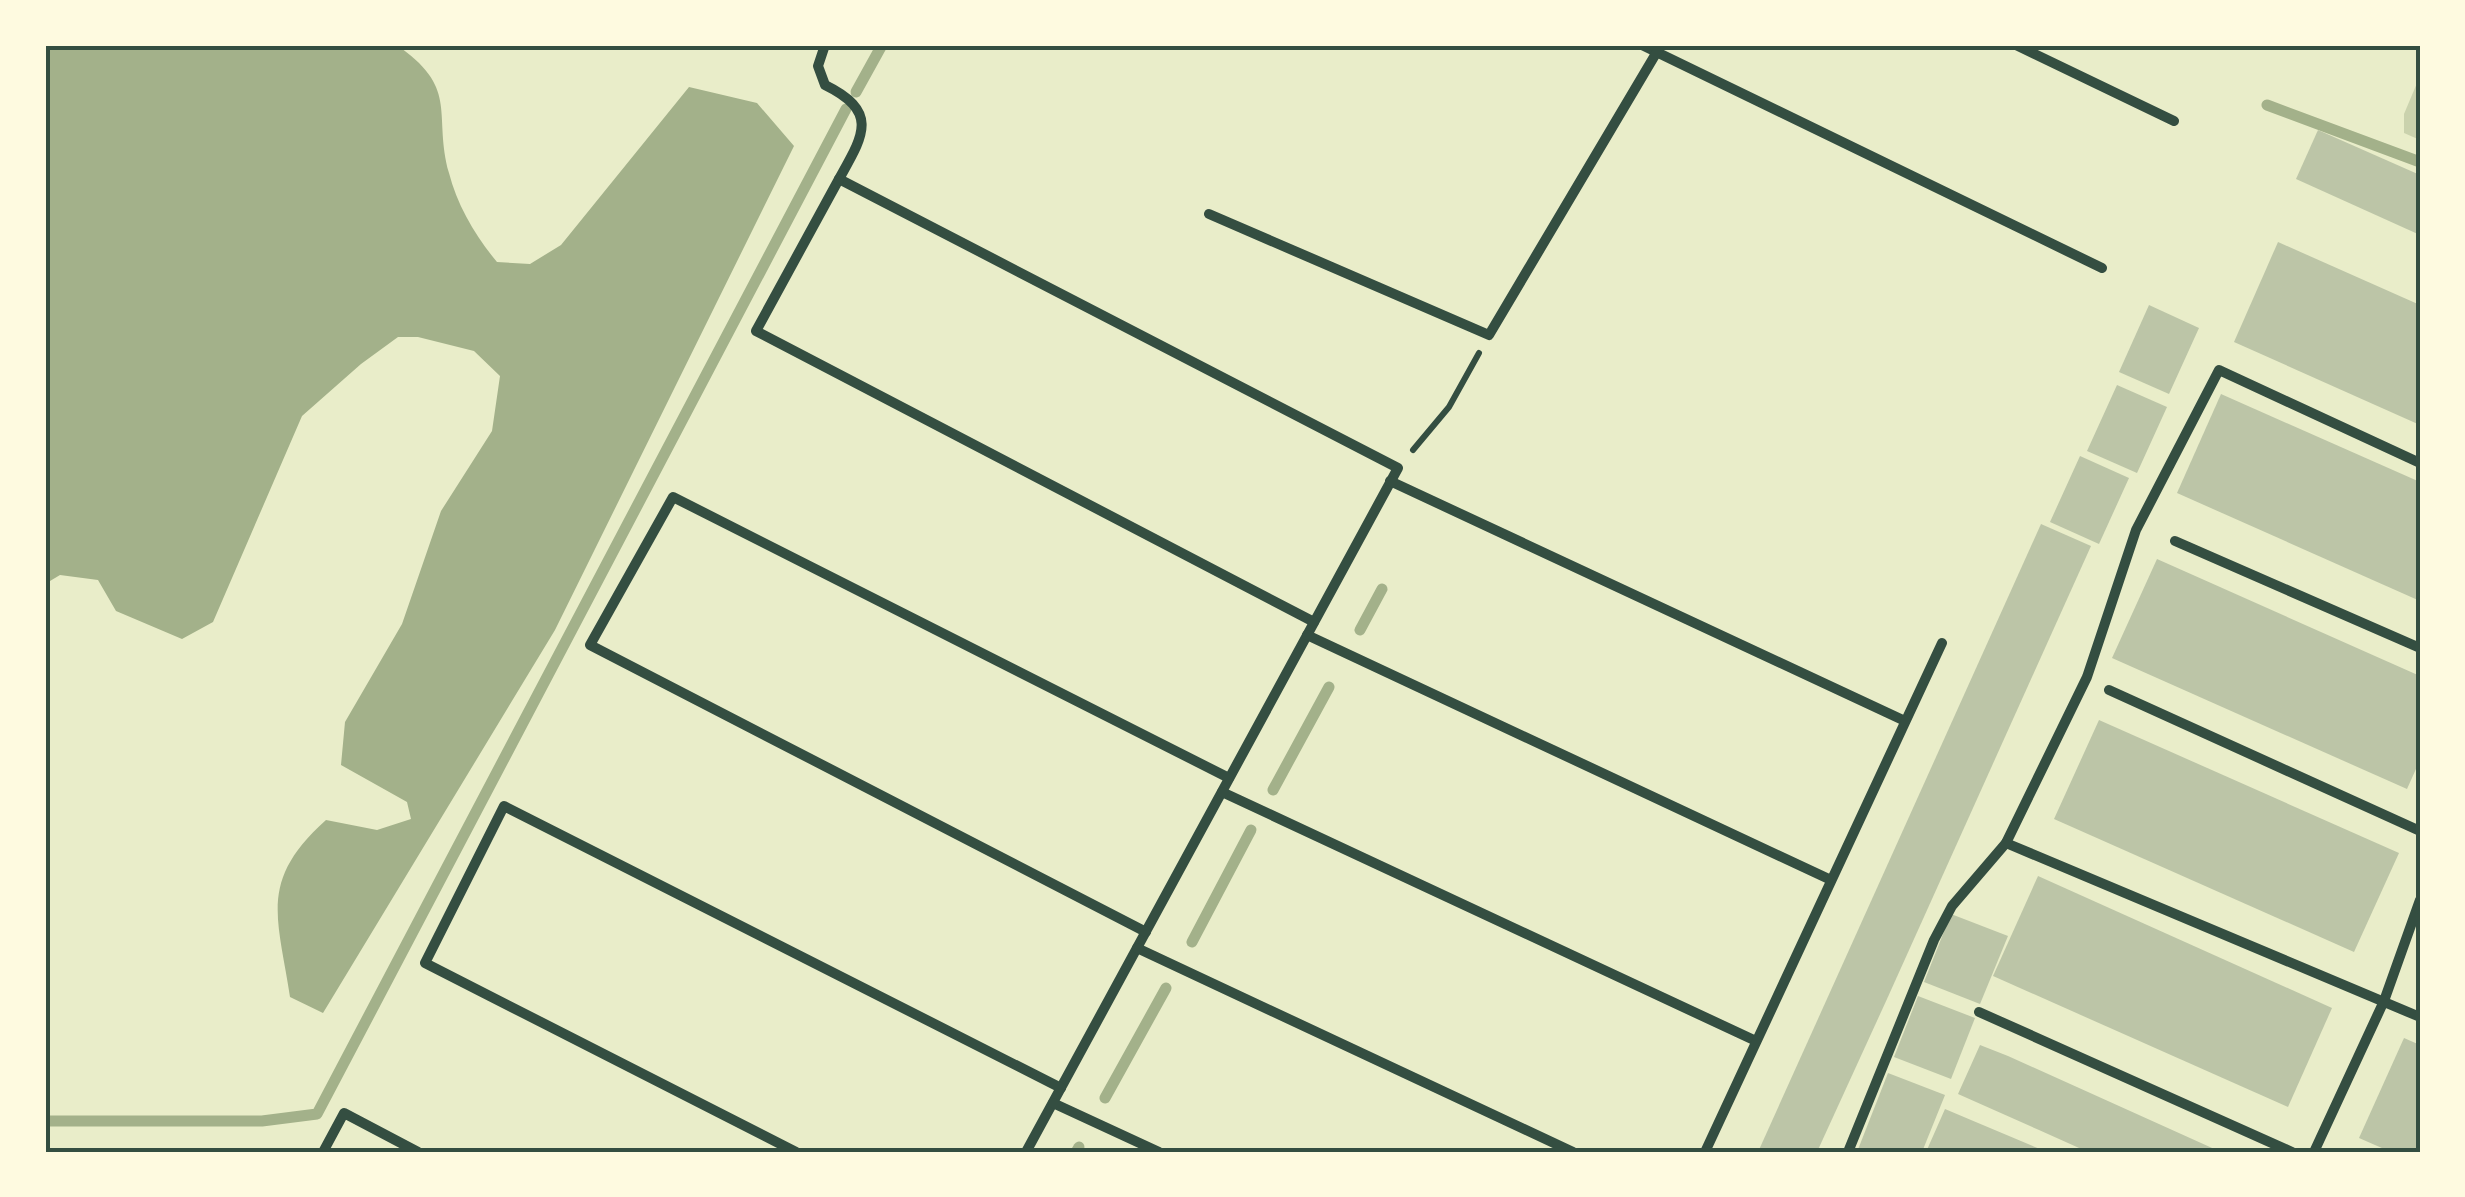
<svg xmlns="http://www.w3.org/2000/svg" width="2465" height="1197" viewBox="0 0 2465 1197" font-family="Signika,sans-serif">
  <style>
    .green { fill: #cad2ad }
    .water { fill: #a3b18a }
    .lines { fill: none; stroke-linecap: round; stroke-linejoin: round }
    .stream { stroke: #a3b18a; stroke-width: 11 }
    .building { fill: #bcc5a7 }
    .path { stroke: #344e41; stroke-width: 6 }
    .minor { stroke: #344e41; stroke-width: 10 }
    .neatline { fill: none; stroke: #344e41; stroke-width: 4 }
  </style>
  <rect width="100%" height="100%" fill="#e9edc9"/>
  <path class="green" d="M2420,76V140L2404,133V114Z"/>
  <path class="water" d="M45,45L401,48C459,90 433,115 449,173C457,205 476,237 497,262L530,264L561,245L689,87L757,103L794,146L555,630L323,1013L290,997C278,917 258,881 326,820L377,830L411,819L407,802L341,765L345,722L402,624L441,511L492,431L500,376L474,351L418,337H398L361,364L302,416L213,622L182,639L116,611L98,580L60,575L45,584Z"/>
  <g class="lines">
    <g class="stream">
      <path d="M856,92L882,45"/>
      <path d="M2267,105L2420,162"/>
      <path d="M1360,630L1382,589"/>
      <path d="M1273,790L1329,687"/>
      <path d="M1192,942L1251,830"/>
      <path d="M1105,1098L1166,988"/>
      <path d="M45,1121H262L317,1114L846,109"/>
      <path d="M1076,1152L1079,1147"/>
    </g>
  </g>
  <g class="building">
    <path d="M2318,130L2420,175V235L2296,179Z"/>
    <path d="M2278,242L2420,305V425L2234,342Z"/>
    <path d="M2149,305L2199,328L2169,394L2119,372Z"/>
    <path d="M2117,385L2167,407L2137,473L2087,451Z"/>
    <path d="M2221,394L2420,482V601L2177,493Z"/>
    <path d="M2080,456L2129,478L2099,544L2050,522Z"/>
    <path d="M2041,524L2091,546L1887,999L1817,1152H1758Z"/>
    <path d="M2157,559L2420,676V760L2407,789L2112,658Z"/>
    <path d="M2099,720L2399,853L2354,952L2054,819Z"/>
    <path d="M2038,876L2332,1008L2288,1107L1993,976Z"/>
    <path d="M1951,914L2008,936L1980,1004L1924,982Z"/>
    <path d="M1918,996L1975,1018L1951,1079L1894,1057Z"/>
    <path d="M2404,1038L2420,1045V1152H2391L2359,1138Z"/>
    <path d="M1980,1045L2008,1056L2221,1152H2088L2039,1130L1958,1094Z"/>
    <path d="M1888,1073L1945,1095L1922,1152H1857Z"/>
    <path d="M1945,1109L1971,1120L2047,1152H1926Z"/>
  </g>
  <g class="lines">
    <path class="path" d="M1413,450L1449,407L1479,353"/>
    <g class="minor">
      <path d="M825,45L818,66L825,85C880,112 863,136 839,179L1398,468L1026,1152"/>
      <path d="M1642,45L2102,268"/>
      <path d="M2016,45L2174,121"/>
      <path d="M839,179L756,331L1314,622"/>
      <path d="M1209,214L1489,335L1661,45"/>
      <path d="M1390,481L1905,721"/>
      <path d="M2175,541L2420,648"/>
      <path d="M1307,635L1831,880"/>
      <path d="M2109,690L2420,831"/>
      <path d="M1222,792L1756,1041"/>
      <path d="M2006,843L2420,1017"/>
      <path d="M1146,932L590,645L673,497L1229,778"/>
      <path d="M1137,948L1573,1152"/>
      <path d="M1979,1012L2292,1152"/>
      <path d="M1053,1103L1159,1152"/>
      <path d="M323,1152L344,1113L418,1152"/>
      <path d="M796,1152L425,963L504,806L1061,1088"/>
      <path d="M1705,1152L1942,643"/>
      <path d="M1848,1152L1934,940L1952,906L2006,843L2087,677L2136,530L2219,370L2420,463"/>
      <path d="M2314,1152L2384,1001L2420,900"/>
    </g>
  </g>
  <rect width="2465" height="1197" fill="none" stroke="#fefae0" stroke-width="95"/>
  <rect x="48" y="48" width="2370" height="1102" class="neatline"/>
</svg>
